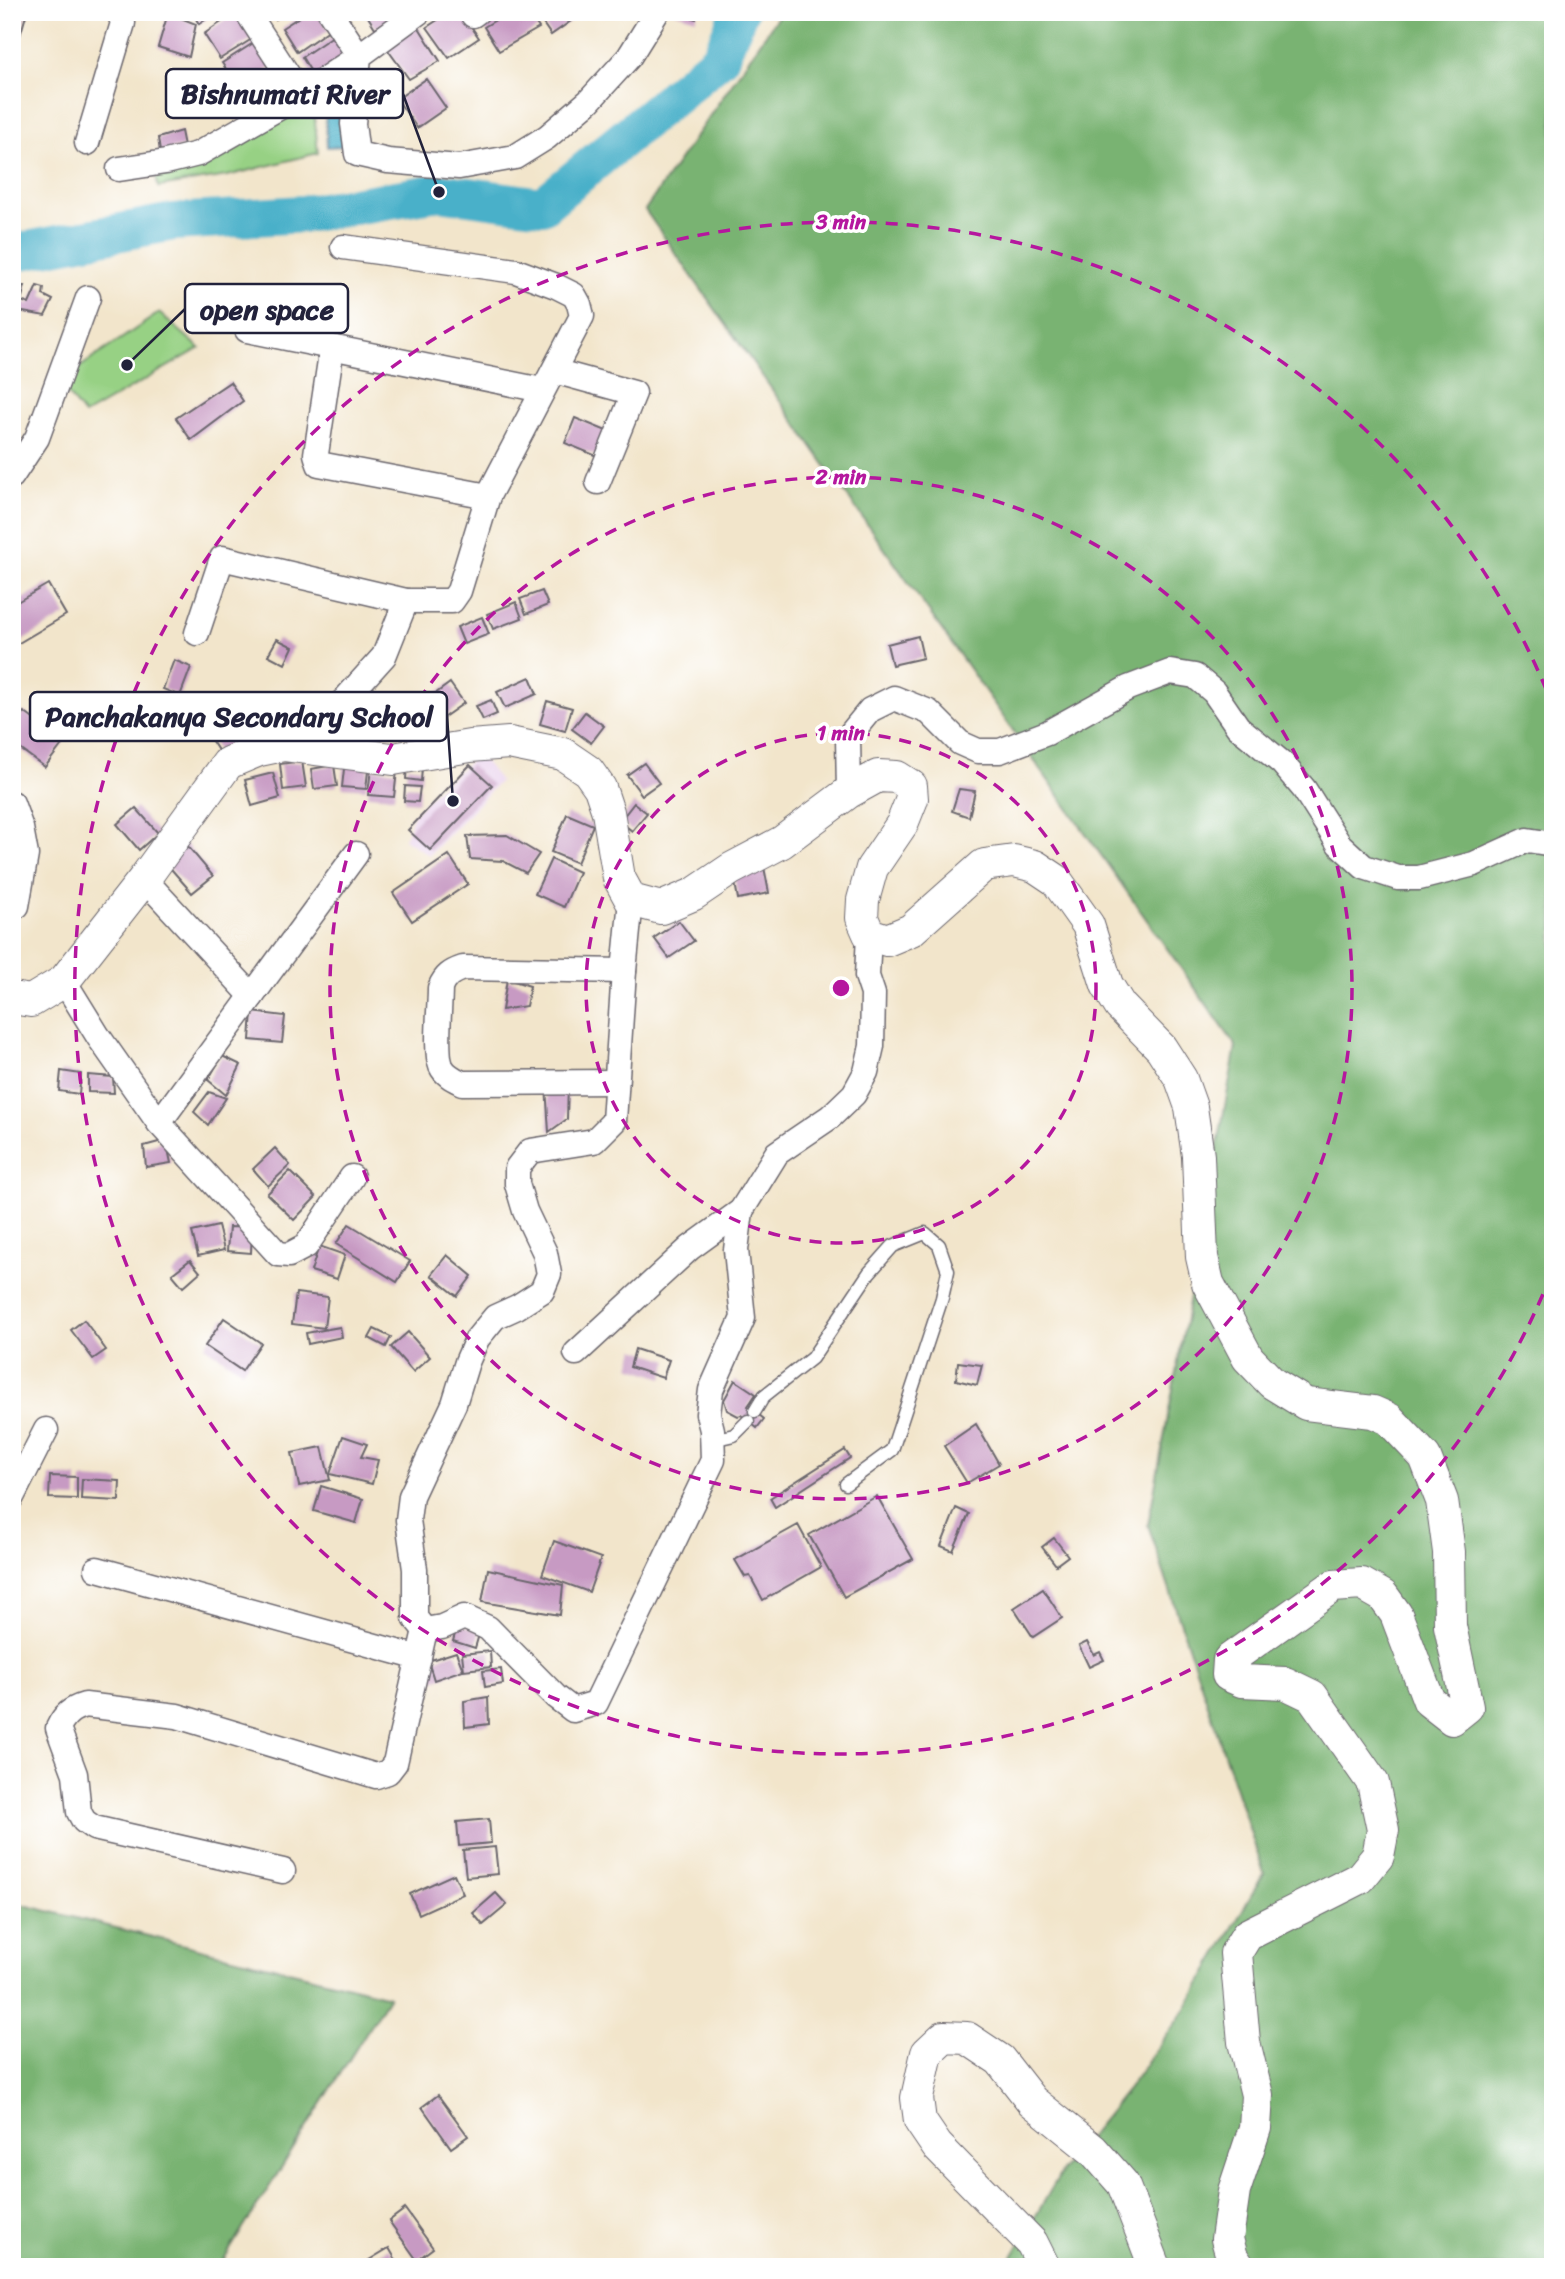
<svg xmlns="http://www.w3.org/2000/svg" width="1565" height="2279" viewBox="0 0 1565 2279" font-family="Sriracha,sans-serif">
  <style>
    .built { fill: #e9d2ed }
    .green { fill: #97d184; stroke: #5c7a60; stroke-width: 2 }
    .forest { fill: #79b372; stroke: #4e6a56; stroke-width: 2 }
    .water { fill: #4ab0c9; stroke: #366982; stroke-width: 2 }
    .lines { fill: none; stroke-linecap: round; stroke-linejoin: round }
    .river { stroke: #4ab0c9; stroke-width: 38 }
    .building { fill: #c79ac3 }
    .service-casing { stroke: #6b666d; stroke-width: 15 }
    .minor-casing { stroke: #6b666d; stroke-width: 27 }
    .tertiary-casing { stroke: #6b666d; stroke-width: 34 }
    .service { stroke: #fff; stroke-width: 12 }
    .minor { stroke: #fff; stroke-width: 24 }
    .tertiary { stroke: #fff; stroke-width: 32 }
    .ring { fill: none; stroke: #b5179e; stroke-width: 3.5; stroke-dasharray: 12 9 }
    .centre { fill: #b5179e; stroke: #fff; stroke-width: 3.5 }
    .ring-label { font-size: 21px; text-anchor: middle; font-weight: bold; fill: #b5179e; stroke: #fff; stroke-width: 7; stroke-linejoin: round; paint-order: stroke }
    .leader { fill: none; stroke: #22223b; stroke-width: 2.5 }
    .callout-dot { fill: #22223b; stroke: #fff; stroke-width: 2.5 }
    .callout { fill: #fff; stroke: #22223b; stroke-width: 2.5 }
    .callout-label { font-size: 28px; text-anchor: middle; font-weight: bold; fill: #22223b }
  </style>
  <rect width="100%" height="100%" fill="#fff"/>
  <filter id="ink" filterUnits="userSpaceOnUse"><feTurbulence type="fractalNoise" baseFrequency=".0143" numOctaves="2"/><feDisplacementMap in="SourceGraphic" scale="14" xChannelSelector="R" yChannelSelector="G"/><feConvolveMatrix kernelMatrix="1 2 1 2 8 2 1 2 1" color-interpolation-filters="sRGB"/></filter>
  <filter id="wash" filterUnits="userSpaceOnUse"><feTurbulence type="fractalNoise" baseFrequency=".00686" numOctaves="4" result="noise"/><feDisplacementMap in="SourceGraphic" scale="28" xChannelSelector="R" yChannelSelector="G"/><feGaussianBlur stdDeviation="1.57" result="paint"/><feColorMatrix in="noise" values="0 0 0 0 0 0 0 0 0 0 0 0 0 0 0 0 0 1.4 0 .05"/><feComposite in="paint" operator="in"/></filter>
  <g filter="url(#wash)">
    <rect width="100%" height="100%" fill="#f2e5cb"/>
    <path class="built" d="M479,754L500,781L429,855L404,839L414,814L438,788Z"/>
    <g class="green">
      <path d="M313,100L318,153L227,176L158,187L155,167Z"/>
      <path d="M159,313L200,348L84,415L58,382Z"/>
    </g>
    <g class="forest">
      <path d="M781,12H1553V2267H1006L1063,2169L1127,2090L1187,2007L1264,1873L1148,1525L1236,1046L645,210Z"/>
      <path d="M12,1902L389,1996L219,2267H12Z"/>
    </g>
    <path class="water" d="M346,106L345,146L327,147L325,109Z"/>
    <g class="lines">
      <path class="river" d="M12,253L173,222L304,214L439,192L542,206L720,58L739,12"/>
    </g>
    <g id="blocks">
      <g class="building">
        <path d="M12,12H27L17,46L12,45Z"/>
        <path d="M192,12H217L199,24Z"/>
        <path d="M236,12L255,37L220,59L204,34Z"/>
        <path d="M272,12H287L276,19Z"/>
        <path d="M307,12H317L329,30L297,52L282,28Z"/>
        <path d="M365,12H403L375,28Z"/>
        <path d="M450,12H461L479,38L449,58L427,27Z"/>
        <path d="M509,12H528L539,28L499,51L484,27Z"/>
        <path d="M535,12H565L571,21L551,35Z"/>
        <path d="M673,12H698L696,19Z"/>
        <path d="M168,13L196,24L189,57L158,47Z"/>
        <path d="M418,26L440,61L409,79L385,46Z"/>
        <path d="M333,36L349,58L316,80L302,57Z"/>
        <path d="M255,42L274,66L239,88L222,63Z"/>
        <path d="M426,79L446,108L417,128L397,99Z"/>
        <path d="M181,131L184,146L160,152L158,138Z"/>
        <path d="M14,286H25L21,301L29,304L37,286L44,288L43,295L53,300L45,316L12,310Z"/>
        <path d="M230,382L243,401L191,440L176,418Z"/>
        <path d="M575,418L609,432L599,457L565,443Z"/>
        <path d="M48,584L66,615L12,647V605Z"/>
        <path d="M542,591L548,605L526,614L520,599Z"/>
        <path d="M516,602L522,618L493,629L487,614Z"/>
        <path d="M482,617L489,634L464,644L457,627Z"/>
        <path d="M918,636L923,658L892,665L887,644Z"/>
        <path d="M277,639L293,647L285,664L268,655Z"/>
        <path d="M174,660L191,667L180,696L163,689Z"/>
        <path d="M530,677L537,694L505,708L497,692Z"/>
        <path d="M450,683L464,703L434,724L420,705Z"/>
        <path d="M491,700L497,714L483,720L476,706Z"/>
        <path d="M547,701L572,708L565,731L540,724Z"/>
        <path d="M24,712L64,742L45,767L12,743V728Z"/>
        <path d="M585,712L604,726L591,743L572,729Z"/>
        <path d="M230,725L239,739L219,752L210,738Z"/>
        <path d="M345,760L369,762L366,789L342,787Z"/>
        <path d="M302,761L306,787L283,790L280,764Z"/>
        <path d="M644,763L659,783L642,795L627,775Z"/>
        <path d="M334,765L337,786L314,789L311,769Z"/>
        <path d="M470,765L492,785L430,850L408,830Z"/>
        <path d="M407,766L422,768L421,781L406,779Z"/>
        <path d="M371,768L397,771L394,797L368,795Z"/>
        <path d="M273,773L280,798L252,806L245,780Z"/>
        <path d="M405,786L420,787L418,802L404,801Z"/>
        <path d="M959,789L975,791L969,817L952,811Z"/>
        <path d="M634,803L647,813L632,831L620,821Z"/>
        <path d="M136,808L158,833L139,850L117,824Z"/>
        <path d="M567,814L593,825L577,863L551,852Z"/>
        <path d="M507,835L539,854L526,873L503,861L470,859L467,836Z"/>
        <path d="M186,844L213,876L192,893L165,862Z"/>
        <path d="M449,855L468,884L412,921L393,893Z"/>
        <path d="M551,859L579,872L564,907L535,894Z"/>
        <path d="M764,867L769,893L738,899L733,872Z"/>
        <path d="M679,921L694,941L669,958L654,938Z"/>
        <path d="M507,979L530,986L526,1006L502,1010Z"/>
        <path d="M252,1012L285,1016L282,1043L250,1040Z"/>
        <path d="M222,1056L241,1065L226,1095L208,1080Z"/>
        <path d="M61,1071L81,1074L79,1094L59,1091Z"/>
        <path d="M88,1075L113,1077L114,1093L88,1092Z"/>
        <path d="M568,1085L567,1119L549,1132L546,1086Z"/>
        <path d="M209,1092L226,1098L208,1125L194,1112Z"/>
        <path d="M166,1140L171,1163L146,1167L144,1146Z"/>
        <path d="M275,1148L290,1165L268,1186L253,1169Z"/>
        <path d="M290,1171L316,1197L294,1220L267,1194Z"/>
        <path d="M349,1224L410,1261L397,1282L336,1244Z"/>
        <path d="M218,1226L224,1250L198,1256L192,1232Z"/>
        <path d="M229,1227L252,1228L251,1253L227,1251Z"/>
        <path d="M319,1246L345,1255L337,1279L311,1271Z"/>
        <path d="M447,1255L472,1276L457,1296L431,1275Z"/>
        <path d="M190,1260L200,1272L183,1287L172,1274Z"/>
        <path d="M296,1293L328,1297L324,1328L292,1324Z"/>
        <path d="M224,1318L261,1343L242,1371L205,1346Z"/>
        <path d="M84,1320L106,1350L93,1359L71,1330Z"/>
        <path d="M340,1327L342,1337L308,1344L306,1333Z"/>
        <path d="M374,1329L391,1337L386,1347L369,1338Z"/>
        <path d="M408,1332L430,1357L413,1372L391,1347Z"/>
        <path d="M635,1349L669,1360L663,1378L630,1367Z"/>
        <path d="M958,1362L982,1365L977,1385L956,1380Z"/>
        <path d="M735,1380L756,1394L748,1406L764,1419L757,1428L741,1415L738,1416L727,1410L724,1400Z"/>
        <path d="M976,1424L999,1464L967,1483L944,1446Z"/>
        <path d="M343,1436L367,1444L361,1457L378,1460L372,1484L330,1474Z"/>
        <path d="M322,1447L330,1480L299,1486L292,1453Z"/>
        <path d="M845,1450L850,1458L775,1507L770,1498Z"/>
        <path d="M50,1476L77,1477V1499L49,1498Z"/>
        <path d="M82,1479L120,1481L119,1501L81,1499Z"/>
        <path d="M321,1486L363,1499L356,1523L314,1511Z"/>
        <path d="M877,1496L913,1559L844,1597L809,1535Z"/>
        <path d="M956,1508L969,1514L953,1551L941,1546Z"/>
        <path d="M798,1525L821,1567L763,1600L750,1576L745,1577L735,1560Z"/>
        <path d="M1054,1538L1068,1556L1056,1565L1042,1547Z"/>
        <path d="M554,1541L601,1558L589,1592L542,1575Z"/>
        <path d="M488,1569L563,1585L560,1615L482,1602Z"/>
        <path d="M1043,1589L1062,1618L1033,1637L1014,1608Z"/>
        <path d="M458,1624L480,1631L475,1648L453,1641Z"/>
        <path d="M1087,1642L1094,1655L1100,1652L1104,1660L1089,1667L1079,1646Z"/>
        <path d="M490,1651L491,1667L464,1670L462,1654Z"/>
        <path d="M456,1652L463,1670L434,1680L428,1661Z"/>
        <path d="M501,1669L503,1684L485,1687L483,1671Z"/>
        <path d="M488,1697L489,1724L465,1727L464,1701Z"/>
        <path d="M489,1819L491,1843L459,1846L457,1822Z"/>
        <path d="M495,1847L498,1874L466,1877L463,1850Z"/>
        <path d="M454,1874L463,1894L419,1914L410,1894Z"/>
        <path d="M496,1893L507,1905L483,1925L473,1913Z"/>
        <path d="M438,2095L468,2136L451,2148L422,2107Z"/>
        <path d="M405,2209L433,2248L417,2260L389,2221Z"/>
        <path d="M389,2248L400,2267H373L369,2260Z"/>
      </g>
    </g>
  </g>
  <g filter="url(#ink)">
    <use href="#blocks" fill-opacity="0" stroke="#6b666d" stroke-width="2"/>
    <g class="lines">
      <defs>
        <g id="service">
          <path d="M755,1411L764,1396L812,1358L869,1273L893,1246L925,1233L939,1245L948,1271L942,1298L892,1450L846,1484"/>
          <path d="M712,1440L734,1435L748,1421"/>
        </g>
        <g id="minor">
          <path d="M247,12L301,95"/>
          <path d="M419,12L359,56L353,124L357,154L388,161L459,167L515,157L547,137L589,101L629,57L657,12"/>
          <path d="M472,12L473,15L477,12"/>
          <path d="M87,143L123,23L119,12"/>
          <path d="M119,169L166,162L198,154L301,95L359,56L330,12"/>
          <path d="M247,330L542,390"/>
          <path d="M332,347L316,454L319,464L488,496"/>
          <path d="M554,371L634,393L598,482"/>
          <path d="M12,476L37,438L88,298"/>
          <path d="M197,633L222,558L406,601"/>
          <path d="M302,747L384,656L406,601H452L459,591L488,496L582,316L579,304L574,295L556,286L516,271L343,247"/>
          <path d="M849,792L848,737L870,710L894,698L929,712L960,743L978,751H1000L1047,733L1128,688L1170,672L1195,676L1214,692L1238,727L1282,763L1304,789L1339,844L1364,867L1398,878H1419L1474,864L1527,840L1553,844"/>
          <path d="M12,803L21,828L26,855L17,906"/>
          <path d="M144,879L252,996"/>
          <path d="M631,900L624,971L614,1121L594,1141L530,1151L517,1168V1184L525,1211L545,1253L549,1274L542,1291L517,1307L495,1317L477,1339L467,1362L454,1404L411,1496L408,1520L415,1569V1618L425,1630L442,1627L464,1617L488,1628L556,1697L573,1710L596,1703L713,1460L712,1430L708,1414L711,1390L743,1318L736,1250L741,1211L777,1153L830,1117L854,1094L866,1072L872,1046L873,994L867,976L869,934"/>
          <path d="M64,981L98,1036L159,1123L278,1254L289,1255L306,1246L352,1177"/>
          <path d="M616,1082L462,1083C454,1079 445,1075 441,1066C435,1051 440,1007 440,988C445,976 451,972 463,968L624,971"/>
          <path d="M159,1123L356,854"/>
          <path d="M576,1353L690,1248L741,1211"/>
          <path d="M12,1497L46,1430"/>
          <path d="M97,1569L419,1658"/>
          <path d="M283,1871L107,1831L94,1828L84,1821L79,1812L75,1774L58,1728C64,1715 71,1709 85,1705L177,1716L376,1776L388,1772L395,1763L425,1630"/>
        </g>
        <g id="tertiary">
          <path d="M12,998L31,1001L64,981L144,879L228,763L259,750L283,745L393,759L470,746L509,743L563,754L588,771L600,788L608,812L619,878L631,900L661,908L694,894L731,869L782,842L849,792L878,776L897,777L911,786L912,799L902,824L872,868L863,900L862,918L869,934L887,940L911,930L984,865L1014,861L1035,866L1056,880L1088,925L1107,985L1120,1006L1161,1048L1181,1079L1191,1107L1198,1156L1202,1257L1208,1283L1248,1358L1272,1383L1306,1404L1373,1412L1389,1419L1425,1457L1442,1501L1449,1552L1450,1626L1467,1707L1452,1719L1429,1701L1396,1614L1383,1596L1362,1584L1333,1586L1229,1660L1228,1675L1242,1681L1285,1683L1312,1696L1373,1783L1383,1830L1378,1856L1360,1878L1247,1935L1236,1953L1244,2042L1257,2095L1255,2128L1234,2191L1227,2239L1232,2257L1239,2267"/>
          <path d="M1044,2267L1032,2243L937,2146L920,2121L917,2098L927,2053L944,2037L967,2038L1000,2060L1032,2101L1093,2150L1123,2184L1155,2267"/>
        </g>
      </defs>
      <use href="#service" class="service-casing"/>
      <use href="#minor" class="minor-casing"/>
      <use href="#tertiary" class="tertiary-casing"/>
      <use href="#service" class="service"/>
      <use href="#minor" class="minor"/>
      <use href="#tertiary" class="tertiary"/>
    </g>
  </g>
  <g class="ring">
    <circle cx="841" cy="988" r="255"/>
    <circle cx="841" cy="988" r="511"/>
    <path d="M1551 1275A766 766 0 1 1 1551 701"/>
  </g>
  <circle cx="841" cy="988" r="10" class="centre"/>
  <g class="ring-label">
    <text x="841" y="229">3 min</text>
    <text x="841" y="484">2 min</text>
    <text x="841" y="740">1 min</text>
  </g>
  <path class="leader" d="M439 192L403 94M127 365L185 309M453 801L447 716"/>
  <g class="callout-dot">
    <circle cx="439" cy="192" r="7"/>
    <circle cx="127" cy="365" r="7"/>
    <circle cx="453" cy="801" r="7"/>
  </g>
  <g class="callout">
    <rect x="166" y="69" width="237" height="49" rx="7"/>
    <rect x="185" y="284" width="163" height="49" rx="7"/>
    <rect x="30" y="692" width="417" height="49" rx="7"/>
  </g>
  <g class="callout-label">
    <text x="285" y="103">Bishnumati River</text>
    <text x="267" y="319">open space</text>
    <text x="239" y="726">Panchakanya Secondary School</text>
  </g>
  <rect width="1565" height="2279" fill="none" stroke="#fff" stroke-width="42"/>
</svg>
